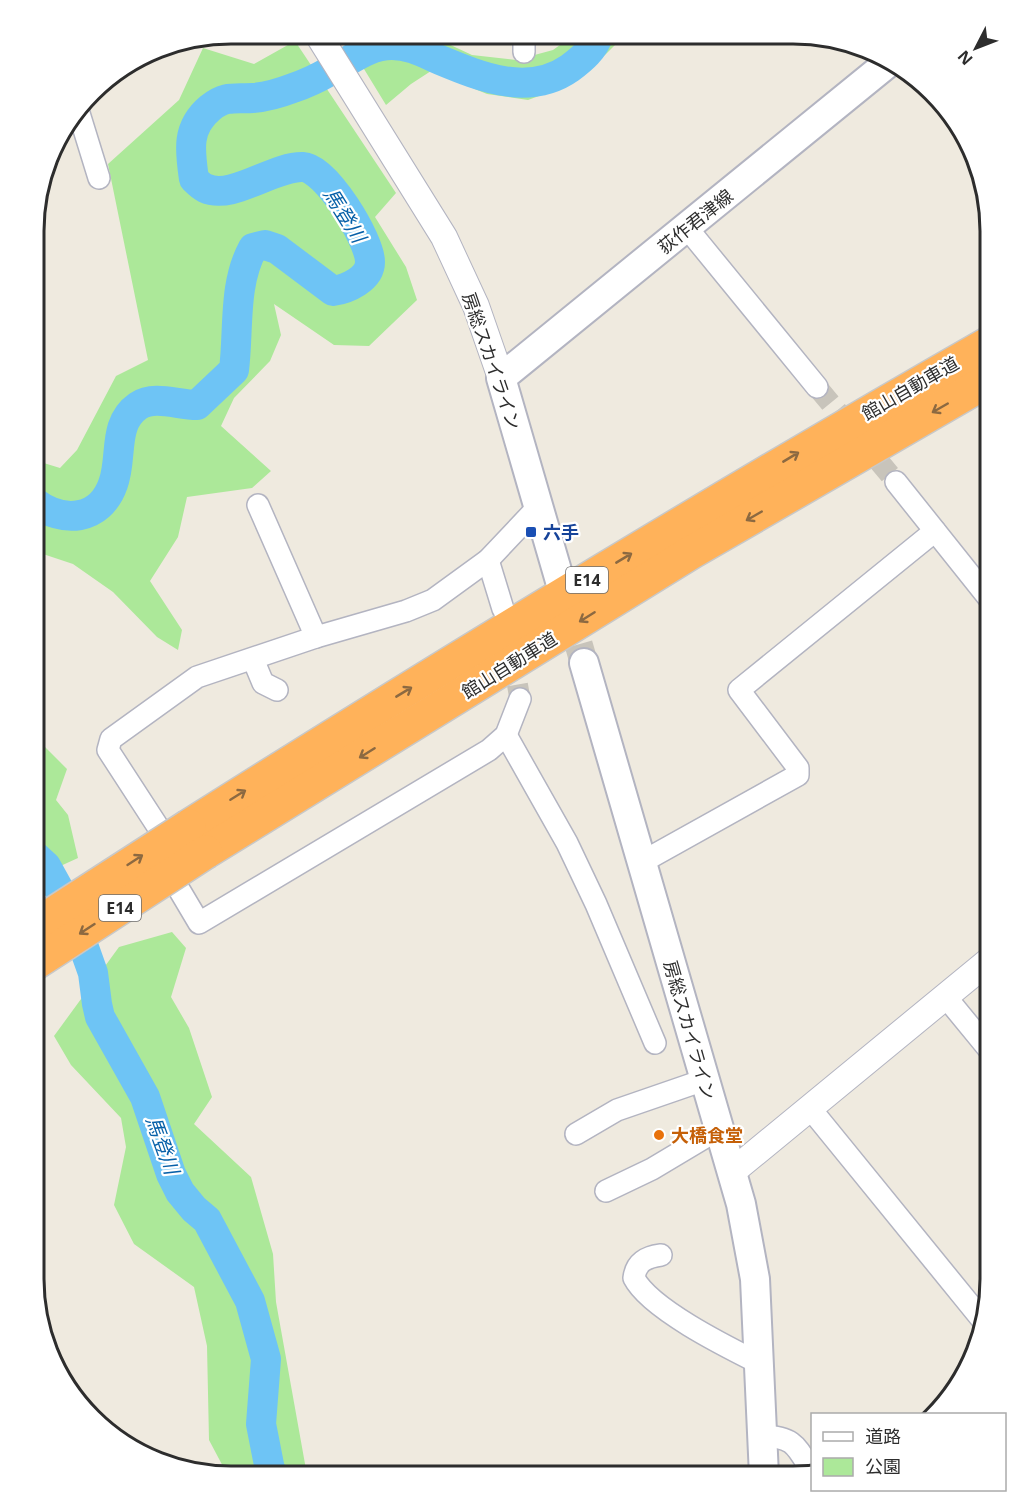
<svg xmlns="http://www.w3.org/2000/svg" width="1024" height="1509" viewBox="0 0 1024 1509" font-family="'Noto Sans','Noto Sans JP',sans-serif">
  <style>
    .green { fill: #ace899 }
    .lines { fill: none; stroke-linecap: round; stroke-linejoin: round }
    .river { stroke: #6ec4f5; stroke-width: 30 }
    .minor-tunnel { stroke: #c8c4bb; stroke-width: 21; stroke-dasharray: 21 10; stroke-linecap: butt }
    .secondary-tunnel { stroke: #c8c4bb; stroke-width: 28; stroke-dasharray: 28 14; stroke-linecap: butt }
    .minor-casing { stroke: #b3b4c1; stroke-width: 24 }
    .tertiary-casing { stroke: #b3b4c1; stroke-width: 28 }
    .secondary-casing { stroke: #b3b4c1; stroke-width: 32 }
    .motorway-casing { stroke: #c8c8c8; stroke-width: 36 }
    .minor { stroke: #fff; stroke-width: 21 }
    .tertiary { stroke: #fff; stroke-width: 26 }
    .secondary { stroke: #fff; stroke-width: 28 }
    .motorway { stroke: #ffb25a; stroke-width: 33 }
    .motorway-bridge-casing { stroke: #c8c8c8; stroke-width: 36; stroke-linecap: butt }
    .motorway-bridge { stroke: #ffb25a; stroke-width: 33 }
    .oneway { stroke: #8c6941 }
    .transit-dot { fill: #1a4fb4; stroke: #fff; stroke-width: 2 }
    .food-dot { fill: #e8710a; stroke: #fff; stroke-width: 2 }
    .labels { text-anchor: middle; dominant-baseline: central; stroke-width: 4.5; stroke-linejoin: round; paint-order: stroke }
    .shield { fill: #fff; stroke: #6c6c6c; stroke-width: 1.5 }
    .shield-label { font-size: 16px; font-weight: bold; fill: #2d2d2d }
    .street-label { font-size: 18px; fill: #2d2d2d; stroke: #fff }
    .transit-label { font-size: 18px; font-weight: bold; fill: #164399; stroke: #fff; text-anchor: start }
    .food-label { font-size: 18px; font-weight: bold; fill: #c56008; stroke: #fff; text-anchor: start }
    .water-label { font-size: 20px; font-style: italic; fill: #0660a8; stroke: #fff }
    .rim { fill: none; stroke: #2d2d2d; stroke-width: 3 }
  </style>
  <rect width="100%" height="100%" fill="#efeadf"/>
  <g class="green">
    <path d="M342,33L427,34L472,55L516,60L553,50L575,34H626L605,55L584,70L569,85L528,100L487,94L431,71L411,84L386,105Z"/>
    <path d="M295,41L396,193L375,217L406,267L417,300L369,346L334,345L274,304L281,335L270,361L234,398L221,426L271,471L252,488L187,497L178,537L150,581L182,630L178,650L157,637L113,592L73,564L34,551V460L60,468L77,450L116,376L148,360L108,164L179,100L203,48L254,64Z"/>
    <path d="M34,732L40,742L67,769L56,800L68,815L78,858L34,878Z"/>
    <path d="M172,932L186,948L171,997L189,1028L212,1097L194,1124L251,1177L273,1254L276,1302L307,1475L227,1474L209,1440L207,1346L194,1287L134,1244L114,1205L126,1147L121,1118L71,1065L54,1036L119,947Z"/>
  </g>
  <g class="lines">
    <g class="river">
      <path d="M34,502C63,524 100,521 113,484C123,458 112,424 138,406C155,395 177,405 197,405L234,370C239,330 233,284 253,248L265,245L277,249L333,291C347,289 370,279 370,262C370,240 326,168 303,167C273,166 232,201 205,188C201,186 197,182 194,179C190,151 186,128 210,108C226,95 235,99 253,98C266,97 280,93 293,88C305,84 318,78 330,71C350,61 368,45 392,45C410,45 424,53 440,60C481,77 529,97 570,68C582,59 594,49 599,34"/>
      <path d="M34,855L46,866L71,911L93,973L97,1004L100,1017L145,1097L171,1174L180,1192L194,1209L207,1220L250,1301L266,1359L261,1424L270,1470L274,1475"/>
    </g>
    <g class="minor-tunnel">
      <path d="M817,387L896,482"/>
      <path d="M512,654L520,699"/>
    </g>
    <path class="secondary-tunnel" d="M567,604L584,663"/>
    <defs>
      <g id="minor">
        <path d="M524,52V34"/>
        <path d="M78,110L99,178"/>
        <path d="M687,228L817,387"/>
        <path d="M896,482L991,601"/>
        <path d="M258,505L316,637"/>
        <path d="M488,560L503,609"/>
        <path d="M253,659L263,683L277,690"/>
        <path d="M506,735L567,843L596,904L655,1043"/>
        <path d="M158,827L108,750L111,739L197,677L316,637L406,611L433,600L488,560L538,507"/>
        <path d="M642,862L798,775V768L739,690L935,531"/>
        <path d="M180,891L199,923L489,750L506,735L520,699"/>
        <path d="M945,996L991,1052"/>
        <path d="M809,1107L984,1322"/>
        <path d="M576,1134L617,1110L704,1080"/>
        <path d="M606,1191L652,1169L719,1129"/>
        <path d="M661,1255C646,1257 636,1262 634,1278C650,1309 727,1347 759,1363"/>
        <path d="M762,1436C795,1437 796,1446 812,1472"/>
      </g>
      <g id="tertiary">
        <path d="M317,33L444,237L476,306L501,378"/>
        <path d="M732,1172L991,959"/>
      </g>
      <g id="secondary">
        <path d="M560,581L501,378L888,63"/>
        <path d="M584,663L741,1204L755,1279L764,1476"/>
      </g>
      <g id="motorway">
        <path d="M189,826C453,659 720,497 991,342"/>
        <path d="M206,852L692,552L991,379"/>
      </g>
    </defs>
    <use href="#minor" class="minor-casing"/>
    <use href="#tertiary" class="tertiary-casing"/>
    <use href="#secondary" class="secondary-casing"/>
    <use href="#motorway" class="motorway-casing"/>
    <use href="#minor" class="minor"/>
    <use href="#tertiary" class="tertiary"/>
    <use href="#secondary" class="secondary"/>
    <use href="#motorway" class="motorway"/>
    <defs>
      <g id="motorway-bridge">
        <path d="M34,926L189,826"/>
        <path d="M34,964L206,852"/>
      </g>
    </defs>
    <use href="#motorway-bridge" class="motorway-bridge-casing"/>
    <use href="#motorway-bridge" class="motorway-bridge"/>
  </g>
  <defs><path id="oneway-shaft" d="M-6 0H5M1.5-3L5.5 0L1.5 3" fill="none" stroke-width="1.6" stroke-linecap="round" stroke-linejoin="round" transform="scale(1.5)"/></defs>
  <g class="oneway">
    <use href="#oneway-shaft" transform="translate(940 408) rotate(150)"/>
    <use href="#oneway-shaft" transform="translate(791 457) rotate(-31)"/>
    <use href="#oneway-shaft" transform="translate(754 516) rotate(150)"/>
    <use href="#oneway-shaft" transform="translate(624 558) rotate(-31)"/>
    <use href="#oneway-shaft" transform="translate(587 617) rotate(148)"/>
    <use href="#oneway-shaft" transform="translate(404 692) rotate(-31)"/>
    <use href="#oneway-shaft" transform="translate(367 753) rotate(148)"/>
    <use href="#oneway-shaft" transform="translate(238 795) rotate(-32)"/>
    <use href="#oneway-shaft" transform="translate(135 860) rotate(-33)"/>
    <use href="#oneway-shaft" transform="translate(87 929) rotate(147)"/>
  </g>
  <rect class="transit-dot" x="525" y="526" width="12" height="12" rx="3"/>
  <circle class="food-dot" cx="659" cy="1135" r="6"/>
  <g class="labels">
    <g class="shield">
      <rect x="566" y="567" width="42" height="26" rx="4.5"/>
      <rect x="99" y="895" width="42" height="26" rx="4.5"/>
    </g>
    <g class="shield-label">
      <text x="587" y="580">E14</text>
      <text x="120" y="908">E14</text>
    </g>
    <g class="street-label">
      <text transform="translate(695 221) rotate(-39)">荻作君津線</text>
      <text transform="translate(492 361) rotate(71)">房総スカイライン</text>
      <text transform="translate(910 388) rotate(-30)">館山自動車道</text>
      <text transform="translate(509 665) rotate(-32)">館山自動車道</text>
      <text transform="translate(690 1030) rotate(74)">房総スカイライン</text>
    </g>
    <g class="transit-label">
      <text x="543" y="532">六手</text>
    </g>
    <g class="food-label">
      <text x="671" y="1135">大橋食堂</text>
    </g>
    <g class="water-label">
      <text transform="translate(345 215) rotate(58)">馬登川</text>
      <text transform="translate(163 1145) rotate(70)">馬登川</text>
    </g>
  </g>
  <path d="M0 0H1024V1509H0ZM231 44H793A187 187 0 0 1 980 231V1279A187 187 0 0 1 793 1466H231A187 187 0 0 1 44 1279V231A187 187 0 0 1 231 44Z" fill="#fff" fill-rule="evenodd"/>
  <path class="rim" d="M231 44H793A187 187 0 0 1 980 231V1279A187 187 0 0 1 793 1466H231A187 187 0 0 1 44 1279V231A187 187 0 0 1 231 44Z"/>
  <rect x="811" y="1413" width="195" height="78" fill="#ffffff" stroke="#ababab" stroke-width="1.5"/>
  <rect x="823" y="1432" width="30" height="9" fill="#ffffff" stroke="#ababab" stroke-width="1.5"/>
  <text x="865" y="1443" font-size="18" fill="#2d2d2d">道路</text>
  <rect x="823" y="1458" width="30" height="18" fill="#ace899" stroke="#ababab" stroke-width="1.5"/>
  <text x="865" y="1473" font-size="18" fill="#2d2d2d">公園</text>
  <g transform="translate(976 48) rotate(228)" stroke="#ffffff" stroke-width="4.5" paint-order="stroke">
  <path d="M0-4.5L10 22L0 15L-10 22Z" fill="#2d2d2d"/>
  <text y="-9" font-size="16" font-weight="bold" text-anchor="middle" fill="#2d2d2d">N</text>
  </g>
</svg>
